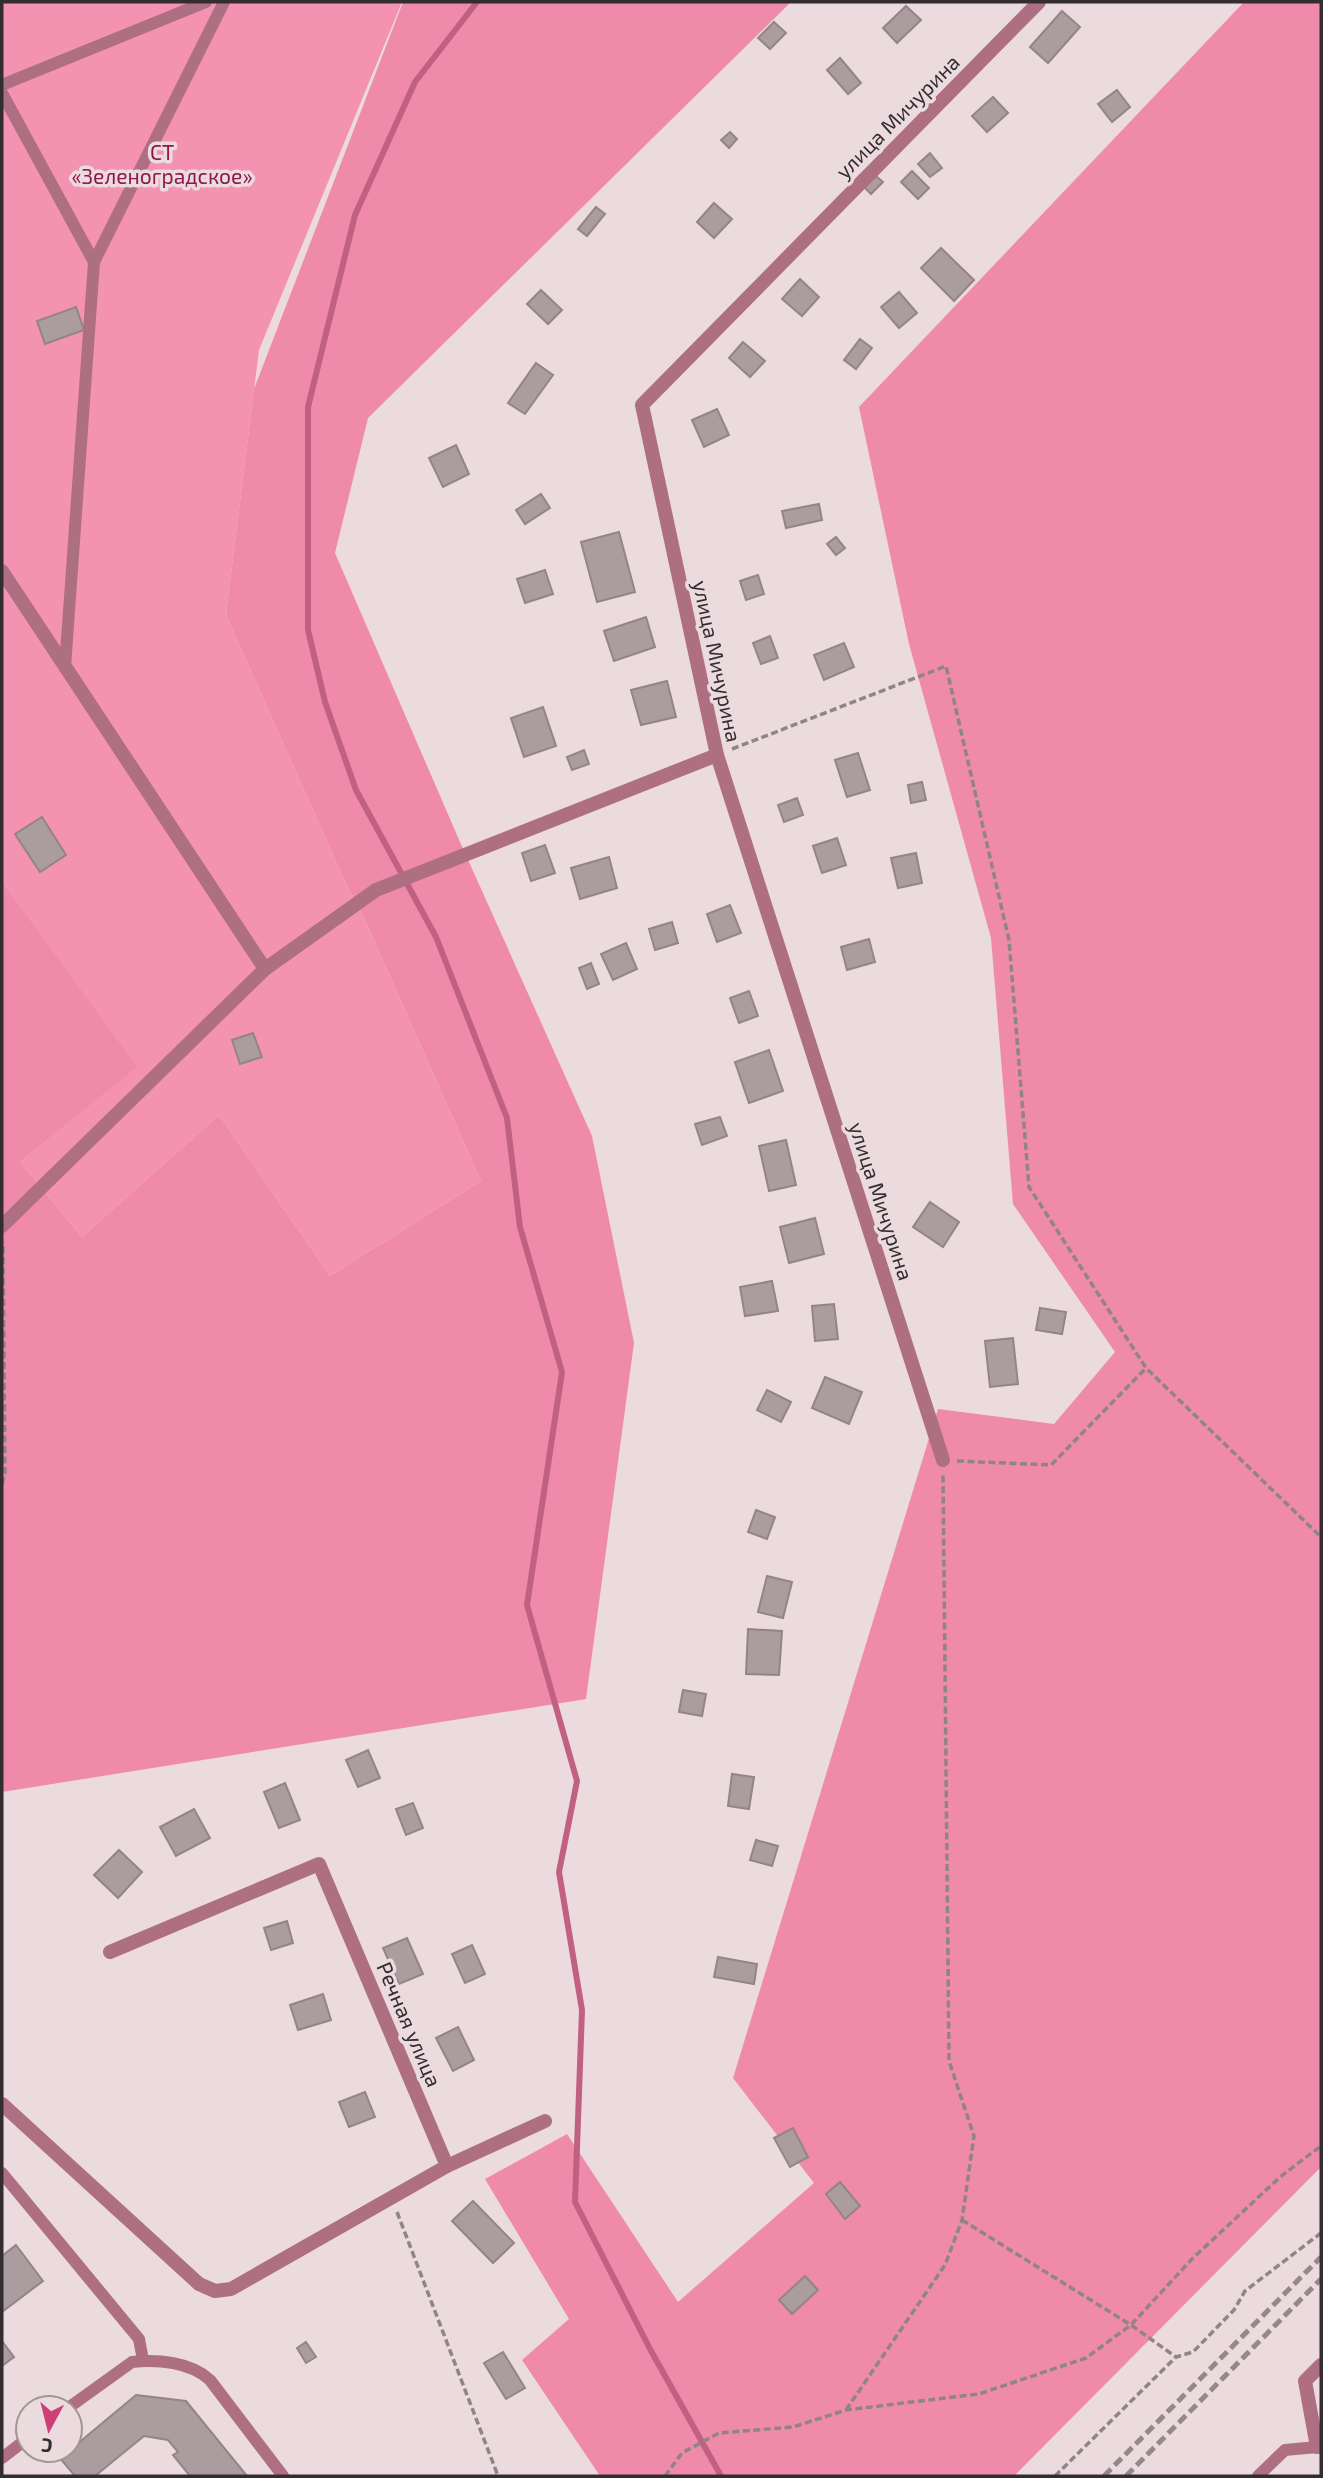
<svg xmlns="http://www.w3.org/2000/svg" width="1323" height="2478" viewBox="0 0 1323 2478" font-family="'Exo 2',sans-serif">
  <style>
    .green { fill: #f493b1 }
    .forest { fill: #ef8aaa }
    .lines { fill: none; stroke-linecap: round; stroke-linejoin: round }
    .stream { stroke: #c16181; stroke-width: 6 }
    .building { fill: #ab9ca0; stroke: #938488; stroke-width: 2 }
    .path { stroke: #908487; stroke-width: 3.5; stroke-dasharray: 7 3.5; stroke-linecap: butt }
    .lane { stroke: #af6f83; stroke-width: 12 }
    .street { stroke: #af6f83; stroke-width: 14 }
    .rail { stroke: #95888b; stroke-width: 5; stroke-dasharray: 10 5; stroke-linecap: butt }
    .labels { text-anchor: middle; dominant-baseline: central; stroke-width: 7; stroke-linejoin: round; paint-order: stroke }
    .street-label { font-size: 21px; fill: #342d2f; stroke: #ebdade }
    .park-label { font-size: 21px; fill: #8f174d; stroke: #ebdade }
  </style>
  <rect width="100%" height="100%" fill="#ebdade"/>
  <path class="green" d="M2,2H402L259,350L226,615L345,882L361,911L481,1181L330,1276L219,1115L82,1237L20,1162L136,1067L2,881Z"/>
  <g class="forest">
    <path d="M403,2H791L368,418L335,553L460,842L592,1136L634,1343L586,1699L2,1792V881L137,1067L20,1162L82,1237L219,1115L330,1276L481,1181L361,911L345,882L226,615L254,389Z"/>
    <path d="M1244,2H1321V2167L1014,2476H600L522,2360L569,2319L485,2179L567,2134L678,2302L814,2183L733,2078L938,1409L1054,1424L1115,1352L1013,1204L991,938L909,644L859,407Z"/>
  </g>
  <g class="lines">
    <path class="stream" d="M477,2L415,82L355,215L308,407V630L325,702L356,790L436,937L507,1118L520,1227L562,1372L527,1605L577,1781L559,1872L582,2010L575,2202L650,2349L721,2476"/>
  </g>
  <g class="building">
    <path d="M906,6L921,20L897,43L883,28Z"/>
    <path d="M1062,11L1080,27L1048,63L1030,47Z"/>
    <path d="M774,22L786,33L770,49L758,38Z"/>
    <path d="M840,58L861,83L848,94L827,70Z"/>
    <path d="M1117,90L1130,107L1112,122L1098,104Z"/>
    <path d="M993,97L1008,113L987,132L972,116Z"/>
    <path d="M730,132L737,139L729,148L721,140Z"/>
    <path d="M930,153L942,168L930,177L918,164Z"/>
    <path d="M912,171L929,188L918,199L901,182Z"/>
    <path d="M876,176L883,182L871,194L864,187Z"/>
    <path d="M714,203L732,219L714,238L697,222Z"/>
    <path d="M596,207L605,214L587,236L578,229Z"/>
    <path d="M941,248L974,280L954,301L921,268Z"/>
    <path d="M800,279L819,297L802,316L782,299Z"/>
    <path d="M541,290L562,310L548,324L527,304Z"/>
    <path d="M899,292L917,313L899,328L881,307Z"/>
    <path d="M76,307L84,330L45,344L37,321Z"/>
    <path d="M860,339L872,348L856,369L844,360Z"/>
    <path d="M743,342L765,361L750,377L729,358Z"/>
    <path d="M536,363L553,375L525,414L508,403Z"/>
    <path d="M717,409L729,435L704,447L692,420Z"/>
    <path d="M456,445L469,474L443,487L429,458Z"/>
    <path d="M541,494L550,508L525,524L516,510Z"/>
    <path d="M819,504L822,520L786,528L782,511Z"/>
    <path d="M619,532L635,592L597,602L581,542Z"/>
    <path d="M836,537L845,548L836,555L827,544Z"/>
    <path d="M545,570L553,594L525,603L517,579Z"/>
    <path d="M758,575L764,594L746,600L740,581Z"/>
    <path d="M646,617L655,647L614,661L604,631Z"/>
    <path d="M770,636L778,658L761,664L753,643Z"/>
    <path d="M844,643L854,667L824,680L814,655Z"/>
    <path d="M667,681L676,717L641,725L631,690Z"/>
    <path d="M543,707L556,746L524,757L511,718Z"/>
    <path d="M584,750L589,764L572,770L567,757Z"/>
    <path d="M858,753L870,790L847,797L835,760Z"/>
    <path d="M922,782L926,800L911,803L908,785Z"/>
    <path d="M797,798L803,815L784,822L778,805Z"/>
    <path d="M42,817L66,855L40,872L15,834Z"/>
    <path d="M837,838L846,865L822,873L813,846Z"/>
    <path d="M545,845L555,873L531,881L522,853Z"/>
    <path d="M916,853L922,883L898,888L891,858Z"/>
    <path d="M609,857L617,888L580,899L571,868Z"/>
    <path d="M730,905L741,933L717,942L707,914Z"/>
    <path d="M672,922L678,943L655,950L649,929Z"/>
    <path d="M869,939L875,962L847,970L841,947Z"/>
    <path d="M626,943L637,969L613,980L601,954Z"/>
    <path d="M591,963L599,984L587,989L579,968Z"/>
    <path d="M749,991L758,1016L739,1023L730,998Z"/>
    <path d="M253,1033L262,1057L240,1064L232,1040Z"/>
    <path d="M769,1050L783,1091L749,1103L735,1062Z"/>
    <path d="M720,1117L727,1136L702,1145L695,1124Z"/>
    <path d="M786,1140L796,1185L769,1191L759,1146Z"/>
    <path d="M930,1202L959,1222L943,1247L913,1227Z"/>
    <path d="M815,1218L824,1254L789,1263L780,1227Z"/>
    <path d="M772,1281L778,1311L745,1316L740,1287Z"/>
    <path d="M834,1304L838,1339L815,1341L812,1306Z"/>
    <path d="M1040,1308L1066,1312L1062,1334L1036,1330Z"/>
    <path d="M1013,1338L1018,1384L990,1387L985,1341Z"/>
    <path d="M825,1377L862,1392L849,1424L812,1408Z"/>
    <path d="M767,1390L791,1402L781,1422L757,1410Z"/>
    <path d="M756,1510L775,1517L767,1539L748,1532Z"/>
    <path d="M767,1576L792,1582L783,1618L758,1612Z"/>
    <path d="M748,1629L782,1631L779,1675L746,1674Z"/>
    <path d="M683,1690L706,1694L702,1716L679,1712Z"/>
    <path d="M368,1750L380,1778L358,1787L346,1760Z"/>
    <path d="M732,1774L754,1777L749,1809L728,1806Z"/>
    <path d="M285,1783L300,1820L279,1828L264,1792Z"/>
    <path d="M413,1803L423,1828L406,1835L396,1809Z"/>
    <path d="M194,1809L210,1838L176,1856L160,1827Z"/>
    <path d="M756,1840L778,1846L772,1866L750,1860Z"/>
    <path d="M119,1850L142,1872L118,1898L94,1875Z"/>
    <path d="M287,1921L293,1943L271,1950L264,1928Z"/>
    <path d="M407,1938L423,1974L399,1984L383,1948Z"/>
    <path d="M472,1945L485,1974L465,1983L452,1954Z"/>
    <path d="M718,1957L757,1964L754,1984L714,1977Z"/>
    <path d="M323,1994L331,2020L298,2030L290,2005Z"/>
    <path d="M458,2027L474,2060L453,2071L436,2038Z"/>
    <path d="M365,2092L375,2117L349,2127L339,2102Z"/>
    <path d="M793,2128L808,2157L790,2167L774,2138Z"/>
    <path d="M840,2182L860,2206L845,2219L826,2194Z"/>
    <path d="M473,2201L514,2243L493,2263L452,2221Z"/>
    <path d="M16,2245L43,2281L2,2312V2256Z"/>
    <path d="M805,2276L818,2290L792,2314L779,2300Z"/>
    <path d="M2,2341L14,2357L2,2366Z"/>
    <path d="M306,2342L316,2357L306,2363L297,2348Z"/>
    <path d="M503,2352L525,2388L506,2399L484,2363Z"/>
    <path d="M136,2395L186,2401L247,2476H190L173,2455L178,2452L168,2440L144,2436L95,2476H75L59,2457L70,2450Z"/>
  </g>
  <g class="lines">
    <g class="path">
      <path d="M732,749L946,666L1009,940L1029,1187L1146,1368L1321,1537"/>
      <path d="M957,1461L1051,1465L1146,1368"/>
      <path d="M2,1484L5,1473L3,1242"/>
      <path d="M397,2212L498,2476"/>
      <path d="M962,2220L1131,2325L1176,2357"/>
      <path d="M846,2410L945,2265L962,2220L974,2136L949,2061L943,1475"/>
      <path d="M665,2476L682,2453L719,2433L793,2427L846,2410L979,2394L1086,2358L1131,2325L1192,2259L1280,2177L1321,2146"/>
      <path d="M1055,2476L1176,2357L1193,2352L1234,2310L1245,2291L1321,2233"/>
    </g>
    <g class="lane">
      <path d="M2,85L206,2"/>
      <path d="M2,93L94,262"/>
      <path d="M65,667L94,262L224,2"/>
      <path d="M2,2173L139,2339L143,2360"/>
      <path d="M68,2408L132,2362C157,2359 191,2362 210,2380L283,2476"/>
      <path d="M2,2458L28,2438"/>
      <path d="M1258,2476L1285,2450L1317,2447"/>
    </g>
    <g class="street">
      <path d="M2,571L265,969"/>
      <path d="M2,1226L265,969L376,890L717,755"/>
      <path d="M943,1460L717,755L642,405L1039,2"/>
      <path d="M2,2104L199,2284L215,2291L231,2289L447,2166L319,1864L110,1952"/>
      <path d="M447,2166L545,2121"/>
      <path d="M1321,2365L1305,2381L1317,2447H1321"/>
    </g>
    <g class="rail">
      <path d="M1104,2476L1321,2257"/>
      <path d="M1126,2476L1321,2279"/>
    </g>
  </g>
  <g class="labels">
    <g class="street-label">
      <text transform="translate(897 116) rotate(-45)">улица Мичурина</text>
      <text transform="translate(718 661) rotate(78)">улица Мичурина</text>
      <text transform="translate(882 1201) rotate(72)">улица Мичурина</text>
      <text transform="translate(410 2024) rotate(67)">Речная улица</text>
    </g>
    <g class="park-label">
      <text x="162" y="151">СТ<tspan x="162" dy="24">«Зеленоградское»</tspan></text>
    </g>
  </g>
  <rect width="1323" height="2478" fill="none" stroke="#342d2f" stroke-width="7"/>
  <g transform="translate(49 2429) rotate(187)"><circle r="33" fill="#ebdade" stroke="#a29598" stroke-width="2"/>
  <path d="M0-5L12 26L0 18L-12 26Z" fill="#cb4077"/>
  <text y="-10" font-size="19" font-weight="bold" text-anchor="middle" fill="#342d2f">С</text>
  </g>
</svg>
